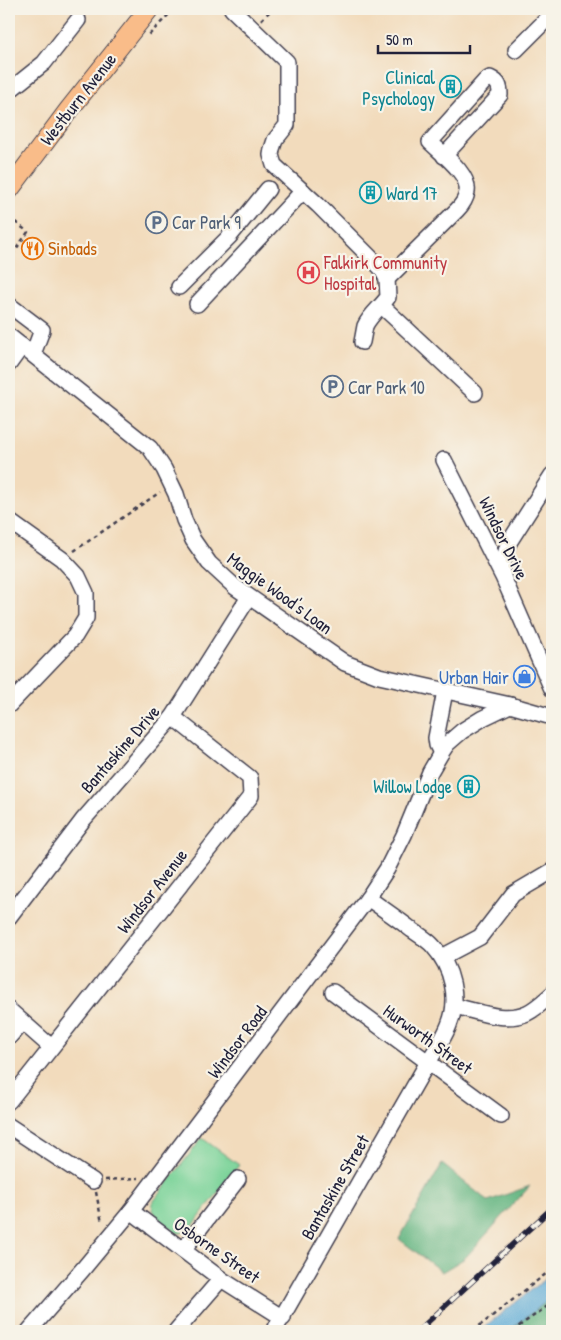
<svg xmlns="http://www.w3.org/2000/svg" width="561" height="1340" viewBox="0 0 561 1340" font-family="'Patrick Hand',sans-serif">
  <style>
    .green { fill: #7ad399; stroke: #4e7a6a }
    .forest { fill: #63b581; stroke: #426c5e }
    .water { fill: #5eacd7; stroke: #406789 }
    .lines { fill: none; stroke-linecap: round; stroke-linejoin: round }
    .minor-casing { stroke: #413e4e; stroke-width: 18 }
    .major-casing { stroke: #413e4e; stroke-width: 21 }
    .path { stroke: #413e4e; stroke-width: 2.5; stroke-dasharray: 4 4; stroke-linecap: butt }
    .minor { stroke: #fff; stroke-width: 15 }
    .major { stroke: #f9bc89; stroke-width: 19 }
    .rail-casing { stroke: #22223b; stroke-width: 5.5 }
    .rail { stroke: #f7f3e8; stroke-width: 4; stroke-dasharray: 11; stroke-linecap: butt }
    .labels { text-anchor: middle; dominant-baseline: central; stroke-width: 4.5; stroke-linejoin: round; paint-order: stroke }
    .culture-label { font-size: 18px; fill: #0d838f; stroke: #f7f3e8; text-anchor: end }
    .street-label { font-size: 18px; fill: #22223b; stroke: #f7f3e8 }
    .service-label { font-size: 18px; fill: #4e5e75; stroke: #f7f3e8; text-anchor: start }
    .food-label { font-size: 18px; fill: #c56008; stroke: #f7f3e8; text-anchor: start }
    .health-label { font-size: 18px; fill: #be3a42; stroke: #f7f3e8; text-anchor: start }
    .shop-label { font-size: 18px; fill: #366cbe; stroke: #f7f3e8; text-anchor: end }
  </style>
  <rect width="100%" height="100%" fill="#f7f3e8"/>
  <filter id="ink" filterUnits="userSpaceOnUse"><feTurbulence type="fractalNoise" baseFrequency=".02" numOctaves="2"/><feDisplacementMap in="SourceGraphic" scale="10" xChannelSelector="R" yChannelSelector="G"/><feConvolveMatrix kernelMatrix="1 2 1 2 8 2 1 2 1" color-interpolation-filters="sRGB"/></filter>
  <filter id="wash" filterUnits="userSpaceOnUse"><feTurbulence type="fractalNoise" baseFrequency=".0096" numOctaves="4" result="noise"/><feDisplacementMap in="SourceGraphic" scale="20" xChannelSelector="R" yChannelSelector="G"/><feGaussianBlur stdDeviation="1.12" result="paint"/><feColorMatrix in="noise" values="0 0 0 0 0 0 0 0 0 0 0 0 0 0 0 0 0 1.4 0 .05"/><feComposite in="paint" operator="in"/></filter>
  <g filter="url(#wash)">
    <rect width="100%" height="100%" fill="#f2dbbc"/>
    <path class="green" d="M202,1138L239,1165L192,1227L181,1233H176C166,1224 150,1217 153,1202Z"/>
    <g class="forest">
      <path d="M442,1164L488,1201L530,1186L465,1258L442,1272L399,1239Z"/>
      <path d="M552,1297V1331H509Z"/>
    </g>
    <path class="water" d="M552,1274V1297L509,1331H479Z"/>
  </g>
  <g filter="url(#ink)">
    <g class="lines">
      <defs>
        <g id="minor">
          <path d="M232,9L287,62V125L275,140L272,149L271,155L274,165L318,205L381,268L387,279L388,297C381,307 370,315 365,326C364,331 363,337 362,342"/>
          <path d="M516,50L552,14"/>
          <path d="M9,91L44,63L78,20"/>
          <path d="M387,279L457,210C462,205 466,199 467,192C470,174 442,154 430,142L485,81L490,78C499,82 500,87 500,95L444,156"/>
          <path d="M179,287L229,237L268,189"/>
          <path d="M197,304L303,191"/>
          <path d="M9,305L42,330L33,354"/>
          <path d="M382,306L475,393"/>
          <path d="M9,336L150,448L164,469L176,494L184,520L193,540L209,563L235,587L345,663L379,676L510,705L552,717"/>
          <path d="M9,364L22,346"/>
          <path d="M444,460L503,577L552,689"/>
          <path d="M9,521L62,559L78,576L86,593V618L75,636L9,705"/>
          <path d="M503,575V563L508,544L552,475"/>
          <path d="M441,753L437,745L436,738L445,691"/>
          <path d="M9,917L83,820L173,717L249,597"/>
          <path d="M442,957L480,937L513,894L552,871"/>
          <path d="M333,992L501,1116"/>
          <path d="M454,1006C477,1011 504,1023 527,1013C537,1008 544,1001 552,994"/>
          <path d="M9,1010L51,1047"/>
          <path d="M9,1037L22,1022"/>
          <path d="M9,1101L251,796L250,778L173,717"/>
          <path d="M9,1126L93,1181"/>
          <path d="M131,1211L221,1279L283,1318"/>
          <path d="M183,1250L238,1179"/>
          <path d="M29,1331L83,1269L131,1211L368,898L387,869L404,835L430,772L441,753L447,744L462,731L483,718L510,705"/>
          <path d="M176,1331L221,1279"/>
          <path d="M274,1331L428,1062C436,1050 444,1038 449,1025C460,999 452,967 433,946C428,940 419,935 412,930C398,919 383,909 368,898"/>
        </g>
        <path id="major" d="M9,190L68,111L149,9"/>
      </defs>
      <use href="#minor" class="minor-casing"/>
      <use href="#major" class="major-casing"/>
      <g class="path">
        <path d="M261,20L272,9"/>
        <path d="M149,35L174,9"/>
        <path d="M9,213L15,204"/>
        <path d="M9,217L28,232L9,259"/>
        <path d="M74,551L160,492"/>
        <path d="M105,1180L139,1178"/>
        <path d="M96,1192L102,1223"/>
        <path d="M473,1331L552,1269"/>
        <path d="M512,1331L552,1303"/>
      </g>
      <use href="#minor" class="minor"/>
      <use href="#major" class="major"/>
      <defs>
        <path id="rail" d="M418,1331L552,1208"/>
      </defs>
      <use href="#rail" class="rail-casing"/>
      <use href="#rail" class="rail"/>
    </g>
  </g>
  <defs>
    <symbol id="building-ring" viewBox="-11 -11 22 22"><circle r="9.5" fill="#f7f3e8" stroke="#0f9aa8" stroke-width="1.5"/><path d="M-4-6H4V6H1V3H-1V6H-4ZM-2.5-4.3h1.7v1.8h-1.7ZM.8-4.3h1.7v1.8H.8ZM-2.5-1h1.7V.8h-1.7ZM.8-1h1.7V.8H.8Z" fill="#0f9aa8"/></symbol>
    <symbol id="parking-ring" viewBox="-11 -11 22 22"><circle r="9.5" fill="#f7f3e8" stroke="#5c6f8a" stroke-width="1.5"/><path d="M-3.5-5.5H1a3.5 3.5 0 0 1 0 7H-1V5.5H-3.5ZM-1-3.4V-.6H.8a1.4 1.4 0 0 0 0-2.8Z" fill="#5c6f8a"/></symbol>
    <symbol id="restaurant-ring" viewBox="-11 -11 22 22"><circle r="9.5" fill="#f7f3e8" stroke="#e8710a" stroke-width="1.5"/><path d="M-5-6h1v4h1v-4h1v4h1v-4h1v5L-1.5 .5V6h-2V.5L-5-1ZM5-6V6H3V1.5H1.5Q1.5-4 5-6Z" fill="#e8710a"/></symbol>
    <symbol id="hospital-ring" viewBox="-11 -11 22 22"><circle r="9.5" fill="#f7f3e8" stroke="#e0444e" stroke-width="1.5"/><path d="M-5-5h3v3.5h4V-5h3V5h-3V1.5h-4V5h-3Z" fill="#e0444e"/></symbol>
    <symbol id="shop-ring" viewBox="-11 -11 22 22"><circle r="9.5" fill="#f7f3e8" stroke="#3f7fe0" stroke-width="1.5"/><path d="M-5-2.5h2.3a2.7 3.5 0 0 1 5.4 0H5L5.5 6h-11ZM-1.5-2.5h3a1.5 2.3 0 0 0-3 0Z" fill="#3f7fe0"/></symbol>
  </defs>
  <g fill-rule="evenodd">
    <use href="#building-ring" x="438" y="74" width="25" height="25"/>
    <use href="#building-ring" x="358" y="180" width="25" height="25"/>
    <use href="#parking-ring" x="144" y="210" width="25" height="25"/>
    <use href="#restaurant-ring" x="20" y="236" width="25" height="25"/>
    <use href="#hospital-ring" x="296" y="260" width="25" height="25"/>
    <use href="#parking-ring" x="320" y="374" width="25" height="25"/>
    <use href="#shop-ring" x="512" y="664" width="25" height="25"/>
    <use href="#building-ring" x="456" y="774" width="25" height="25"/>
  </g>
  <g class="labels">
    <g class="culture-label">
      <text x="435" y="77">Clinical<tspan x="435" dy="21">Psychology</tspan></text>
      <text x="386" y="193" text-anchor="start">Ward 17</text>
      <text x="452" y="786">Willow Lodge</text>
    </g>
    <g class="street-label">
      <text transform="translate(78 99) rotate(-52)">Westburn Avenue</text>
      <text transform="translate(504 538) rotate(64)">Windsor Drive</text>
      <text transform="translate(280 593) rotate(36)">Maggie Wood's Loan</text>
      <text transform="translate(120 749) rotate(-49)">Bantaskine Drive</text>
      <text transform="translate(152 891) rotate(-52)">Windsor Avenue</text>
      <text transform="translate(428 1039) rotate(36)">Hurworth Street</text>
      <text transform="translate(237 1042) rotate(-53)">Windsor Road</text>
      <text transform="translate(335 1187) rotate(-60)">Bantaskine Street</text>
      <text transform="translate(217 1250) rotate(35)">Osborne Street</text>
    </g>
    <g class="service-label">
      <text x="172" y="222">Car Park 9</text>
      <text x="348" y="387">Car Park 10</text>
    </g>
    <g class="food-label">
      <text x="48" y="248">Sinbads</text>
    </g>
    <g class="health-label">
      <text x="324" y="262">Falkirk Community<tspan x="324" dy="21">Hospital</tspan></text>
    </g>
    <g class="shop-label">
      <text x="509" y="677">Urban Hair</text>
    </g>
  </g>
  <rect width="561" height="1340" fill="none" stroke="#f7f3e8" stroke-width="30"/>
  <path d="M378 45v8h92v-8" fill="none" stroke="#22223b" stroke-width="2.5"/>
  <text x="386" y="45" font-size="15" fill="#22223b" stroke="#f7f3e8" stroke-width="4" paint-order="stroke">50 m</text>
</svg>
